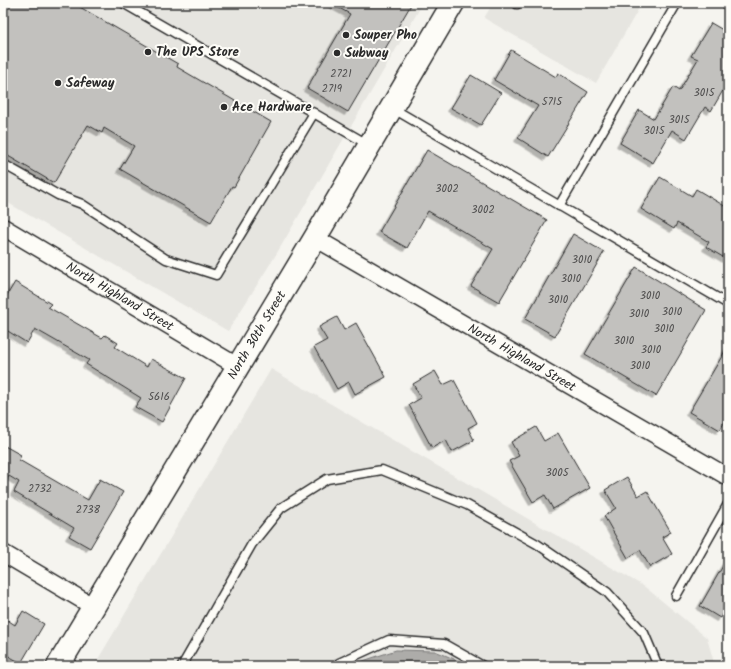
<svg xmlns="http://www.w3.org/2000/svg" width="731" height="669" viewBox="0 0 731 669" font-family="Kalam,sans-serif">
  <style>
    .built { fill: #e6e5e0 }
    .water { fill: #adaca9; stroke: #797877 }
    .building { fill: #c2c1be; stroke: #2b2b2b; filter: url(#shadow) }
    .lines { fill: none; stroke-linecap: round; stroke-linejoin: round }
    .service-casing { stroke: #2b2b2b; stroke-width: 11 }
    .minor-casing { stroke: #2b2b2b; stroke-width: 19 }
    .secondary-casing { stroke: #2b2b2b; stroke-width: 25 }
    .service { stroke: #fdfcf7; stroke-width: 8 }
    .minor { stroke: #fdfcf7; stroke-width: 16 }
    .secondary { stroke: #fdfcf7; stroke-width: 22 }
    .poi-dot { fill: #2b2b2b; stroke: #fdfcf7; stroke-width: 1.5 }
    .labels { text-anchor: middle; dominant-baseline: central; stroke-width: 4; stroke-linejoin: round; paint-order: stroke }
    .number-label { font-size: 11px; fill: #515050 }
    .poi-label { font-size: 13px; font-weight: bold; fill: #2b2b2b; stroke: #fdfcf7; text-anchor: start }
    .street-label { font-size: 13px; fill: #2b2b2b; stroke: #fdfcf7 }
  </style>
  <defs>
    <filter id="shadow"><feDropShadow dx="-3.5" dy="3.5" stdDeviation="0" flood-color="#0004"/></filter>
  </defs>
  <rect width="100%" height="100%" fill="#f5f4ef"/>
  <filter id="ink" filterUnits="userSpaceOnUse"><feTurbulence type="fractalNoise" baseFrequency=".025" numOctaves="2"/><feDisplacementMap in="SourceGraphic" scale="8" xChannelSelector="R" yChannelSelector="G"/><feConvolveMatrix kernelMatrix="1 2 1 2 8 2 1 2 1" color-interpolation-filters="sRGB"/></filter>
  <g filter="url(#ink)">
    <g class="built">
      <path d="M3,3H423L277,253L228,331L3,200Z"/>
      <path d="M493,3H642L596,83L484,18Z"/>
      <path d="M271,369L645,587L707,638L715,666H94Z"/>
    </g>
    <path class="water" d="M396,650L435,651L471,666H354L360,662Z"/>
    <g class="building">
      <path d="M3,3H73L178,64L177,67L271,122L234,187L232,186L211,222L120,169L134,146L104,128L102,133L88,125L54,183L3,153Z"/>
      <path d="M330,3H412L348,112L307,88L350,14Z"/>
      <path d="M711,23L728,33V82L711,111L705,107L686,139L672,130L653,163L620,143L639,110L654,119L673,87L679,91L698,59L691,56Z"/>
      <path d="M511,50L556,77L558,73L588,92L548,157L518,138L538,106L494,80Z"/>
      <path d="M471,75L501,93L481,125L451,108Z"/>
      <path d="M427,150L547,220L499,302L471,286L493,249L428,211L407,248L379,232Z"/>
      <path d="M660,177L692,196L696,189L728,208V260L706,247L709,242L677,223L674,229L641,209Z"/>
      <path d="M573,234L604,252L555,336L525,319Z"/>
      <path d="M636,267L706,310L656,396L585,354Z"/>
      <path d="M15,282L51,304L48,307L102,338L105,335L118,343L115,347L147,367L151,359L186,378L162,422L135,407L141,398L86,364L89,360L35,329L27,343L3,328V302Z"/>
      <path d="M337,317L344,330L356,323L386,377L355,394L349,382L337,389L314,347L327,340L319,327Z"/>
      <path d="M728,346V416L720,430L689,412Z"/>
      <path d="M435,371L443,385L454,380L477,423L468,428L474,440L452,452L446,440L432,448L409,405L421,398L413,384Z"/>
      <path d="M536,427L544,441L558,433L590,488L553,509L545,495L533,502L509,461L519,456L511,442Z"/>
      <path d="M3,445L21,455L19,460L88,500L100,479L123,492L90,548L69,536L74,528L14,492L19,482L9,476L3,486Z"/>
      <path d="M627,477L638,496L647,491L671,532L662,537L672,554L650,567L640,550L628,558L604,516L616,508L605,490Z"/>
      <path d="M728,557V604L720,618L700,606Z"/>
      <path d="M23,611L44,624L21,663L3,653V617L15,625Z"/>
    </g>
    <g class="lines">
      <defs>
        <g id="service">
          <path d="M123,3L369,145"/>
          <path d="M517,4L518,3"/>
          <path d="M392,108L728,304"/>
          <path d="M3,164L58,195L82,204L166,259L216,275L314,113"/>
          <path d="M559,206L677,3"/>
          <path d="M676,596L728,504"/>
          <path d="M182,666L252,544L281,508L327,479L382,470L467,505L537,544L607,592L644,633L658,666"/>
          <path d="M337,666L339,663L389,640L444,644L483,666"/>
        </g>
        <g id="minor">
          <path id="s1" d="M3,227L237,366"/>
          <path id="s2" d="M315,238L728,477"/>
          <path d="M3,553L94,607"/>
        </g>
        <g id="secondary">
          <path id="s3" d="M58,666L315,238L453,3"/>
        </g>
      </defs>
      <use href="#service" class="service-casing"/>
      <use href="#minor" class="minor-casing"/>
      <use href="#secondary" class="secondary-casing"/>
      <use href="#service" class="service"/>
      <use href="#minor" class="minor"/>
      <use href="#secondary" class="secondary"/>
    </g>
  </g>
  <g class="poi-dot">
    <circle cx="346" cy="35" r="4"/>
    <circle cx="148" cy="52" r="4"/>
    <circle cx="337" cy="53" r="4"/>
    <circle cx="58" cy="83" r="4"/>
    <circle cx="224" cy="107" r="4"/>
  </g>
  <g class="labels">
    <g class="number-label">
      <text x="341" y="74">2721</text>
      <text x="332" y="89">2719</text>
      <text x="704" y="93">3015</text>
      <text x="552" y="102">5715</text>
      <text x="679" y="120">3015</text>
      <text x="654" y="131">3015</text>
      <text x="447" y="189">3002</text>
      <text x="483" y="210">3002</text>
      <text x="582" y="260">3010</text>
      <text x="571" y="279">3010</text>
      <text x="650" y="296">3010</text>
      <text x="558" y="300">3010</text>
      <text x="672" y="312">3010</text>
      <text x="639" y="314">3010</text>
      <text x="664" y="329">3010</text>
      <text x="624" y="341">3010</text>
      <text x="651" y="350">3010</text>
      <text x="640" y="366">3010</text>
      <text x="159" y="397">5616</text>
      <text x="557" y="473">3005</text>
      <text x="40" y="489">2732</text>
      <text x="88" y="510">2738</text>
    </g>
    <g class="poi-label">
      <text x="354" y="35">Souper Pho</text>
      <text x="156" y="52">The UPS Store</text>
      <text x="345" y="53">Subway</text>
      <text x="66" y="83">Safeway</text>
      <text x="232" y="107">Ace Hardware</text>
    </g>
    <g class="street-label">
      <text stroke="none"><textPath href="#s1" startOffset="136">North Highland Street</textPath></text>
      <text stroke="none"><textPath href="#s3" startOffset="386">North 30th Street</textPath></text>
      <text stroke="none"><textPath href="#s2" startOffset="239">North Highland Street</textPath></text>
    </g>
  </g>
  <rect width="731" height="669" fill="none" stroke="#fdfcf7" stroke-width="16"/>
  <rect x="8" y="8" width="715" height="653" fill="none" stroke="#2b2b2b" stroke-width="1.5" filter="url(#ink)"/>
</svg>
